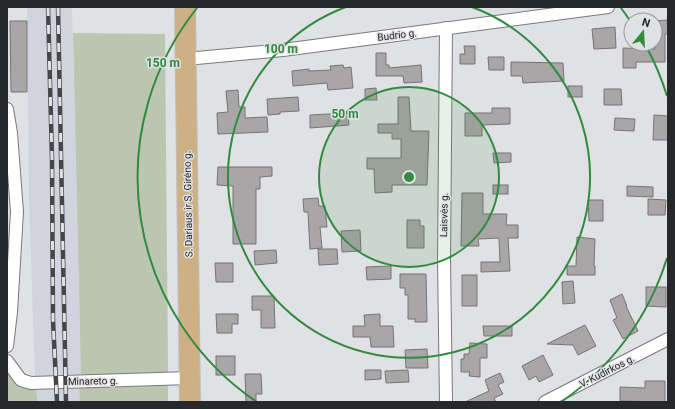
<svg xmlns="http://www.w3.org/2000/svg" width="675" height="409" viewBox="0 0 675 409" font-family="Roboto,sans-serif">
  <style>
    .built { fill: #d1d4df }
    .green { fill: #bac6af }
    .building { fill: #a9a6a8; stroke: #767375 }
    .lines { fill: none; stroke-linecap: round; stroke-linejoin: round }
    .minor-casing { stroke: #78797c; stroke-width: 14 }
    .primary-casing { stroke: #bebebf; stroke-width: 22 }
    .minor { stroke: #fff; stroke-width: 12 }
    .primary { stroke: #cdb185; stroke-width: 20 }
    .rail-casing { stroke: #454647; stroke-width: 4.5 }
    .rail { stroke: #e0e1e4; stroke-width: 3; stroke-dasharray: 9; stroke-linecap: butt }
    .ring { fill: none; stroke: #308b3d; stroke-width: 2 }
    .labels { text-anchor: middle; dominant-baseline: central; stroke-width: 3; stroke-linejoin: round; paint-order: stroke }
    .street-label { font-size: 10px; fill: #272829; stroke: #e0e1e4 }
    .centre { fill: #308b3d; stroke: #e0e1e4; stroke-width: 2 }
    .ring-label { font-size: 12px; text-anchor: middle; font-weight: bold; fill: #308b3d; stroke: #e0e1e4; stroke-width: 3; stroke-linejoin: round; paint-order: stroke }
  </style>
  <rect width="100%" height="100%" fill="#e0e1e4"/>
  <g class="built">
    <path d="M27,7H72L81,376L35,377L29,199Z"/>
    <path d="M79,387L80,402H38L36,389Z"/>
  </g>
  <g class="green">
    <path d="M73,33L165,34L168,372L81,376Z"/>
    <path d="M7,372L17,386L36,389L38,402H7Z"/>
    <path d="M168,386V402H80L79,387Z"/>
  </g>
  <g class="building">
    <path d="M667,20L668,34H665V62H636V68H623V48L655,49V21Z"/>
    <path d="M10,21H27V92H11Z"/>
    <path d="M615,27L616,48L594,49L592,29Z"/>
    <path d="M464,46H475V64H460V54H465Z"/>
    <path d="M376,53H386V65H389V68L421,65L422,82L404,83L403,76H376Z"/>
    <path d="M488,57H504V70H489Z"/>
    <path d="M511,62L563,63L564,81L523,83L522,76H511Z"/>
    <path d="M343,65L344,68L351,67L353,88L328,90L327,83L293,86L292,71L309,69V71L331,70L330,66Z"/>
    <rect x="568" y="86" width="14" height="11"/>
    <path d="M376,88L377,100H365V89Z"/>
    <path d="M604,89H621L622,105H604Z"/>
    <path d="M238,90L239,107H245V118L267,117L268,132L218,134L217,113L228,112L226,91Z"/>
    <path d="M298,97L299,111L280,112V114L268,115L267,99Z"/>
    <path d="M398,97H409L411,131H429L427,185H392V192L375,193L374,169H367V158H401V139H392V133H378V124H398Z"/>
    <path d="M492,108H510V124L482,125V136H465V113H492Z"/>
    <path d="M348,113L349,125L310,128V115Z"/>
    <path d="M654,115L668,116V140H653Z"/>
    <path d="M615,118L635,119L634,131L614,130Z"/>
    <path d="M493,153H511V162L494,163Z"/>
    <path d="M218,167H272V176L260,177V189H256V244H233V186L217,185Z"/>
    <rect x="493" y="185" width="15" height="9"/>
    <path d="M627,186L653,187V197L627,196Z"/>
    <path d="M462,193H483V214H507L506,225H518V238H508L510,271L481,272V262H500L499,238L478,239L479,246H461Z"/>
    <path d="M318,198L319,206H325L327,227H320L322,248L310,249L308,212H304L303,199Z"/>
    <path d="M648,199L666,200L665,215H648Z"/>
    <path d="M588,200H603V221H589Z"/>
    <path d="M407,220H420V226H424V248H407Z"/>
    <path d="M360,230L361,251L342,252L341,231Z"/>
    <path d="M577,237L595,239L594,266H595V275H567V266H576Z"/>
    <path d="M318,249H337L338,264L319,265Z"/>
    <path d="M276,250L277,263L255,265L254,251Z"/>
    <path d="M215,263H233V282H216Z"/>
    <path d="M391,266V279L367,280L366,267Z"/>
    <path d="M400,274H426L427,322H415V319H408V295H405V288H400Z"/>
    <rect x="462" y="275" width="15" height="31"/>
    <path d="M573,281L575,303L563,304L562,282Z"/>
    <path d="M646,287H666V307L646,306Z"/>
    <path d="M622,294L627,306H626L638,331L623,339L613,320L617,318L610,300Z"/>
    <path d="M252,296H274L275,328H261V310H252Z"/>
    <path d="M216,314H238V324H232V333H217Z"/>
    <path d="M380,314V326H393L394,347H371L370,337H353V326H365L364,315Z"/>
    <path d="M585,325L596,346L578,355L573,345L547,344Z"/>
    <path d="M483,326H512V336H484Z"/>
    <path d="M470,343L487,344V358H480V377L469,376L470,372H461V359H464V354H469Z"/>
    <path d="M427,349L428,368H406L405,350Z"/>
    <path d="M543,355L553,375L539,382L536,376L529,380L522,366Z"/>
    <rect x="216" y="356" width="19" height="19"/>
    <path d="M365,370H381V379L365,380Z"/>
    <path d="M408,370L409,382L386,383L385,371Z"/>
    <path d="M500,373L504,382L498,385L503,394L494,398L496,402H465L489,391L485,380Z"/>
    <path d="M245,374H261L262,394H256V402H246Z"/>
    <path d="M645,381H665V402L620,401V387L645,388Z"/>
  </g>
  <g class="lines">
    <defs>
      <g id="minor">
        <path d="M186,59L283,50L608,7"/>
        <path d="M7,109L11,133L17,212L11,312L7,346"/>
        <path d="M7,361L21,380L31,383L190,378"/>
        <path d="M446,402L444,260L446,28"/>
        <path d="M545,402L668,339"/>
      </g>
      <path id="primary" d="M185,7L190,402"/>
    </defs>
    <use href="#minor" class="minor-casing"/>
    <use href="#primary" class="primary-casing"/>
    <use href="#minor" class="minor"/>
    <use href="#primary" class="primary"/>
    <defs>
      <g id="rail">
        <path d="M48,7L52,159L53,320L57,402"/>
        <path d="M58,7L66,402"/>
      </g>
    </defs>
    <use href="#rail" class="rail-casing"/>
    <use href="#rail" class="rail"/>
  </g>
  <circle cx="409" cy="177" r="90" fill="#308b3d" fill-opacity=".12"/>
  <g class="ring">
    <circle cx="409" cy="177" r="90"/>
    <path d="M472 7A181 181 0 1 1 346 7"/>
    <path d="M667 258A271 271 0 0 1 561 402M257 402A271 271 0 0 1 197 8M621 8A271 271 0 0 1 631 22M646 46A271 271 0 0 1 667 96"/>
  </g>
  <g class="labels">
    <g class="street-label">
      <text transform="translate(397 35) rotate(-7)">Budrio g.</text>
      <text transform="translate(188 204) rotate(-91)">S. Dariaus ir S. Girėno g.</text>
      <text transform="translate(444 215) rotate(-89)">Laisvės g.</text>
      <text transform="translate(607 371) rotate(-27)">V. Kudirkos g.</text>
      <text transform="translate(93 381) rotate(-1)">Minareto g.</text>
    </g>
  </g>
  <circle cx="409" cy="177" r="6" class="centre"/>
  <g class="ring-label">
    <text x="281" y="53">100 m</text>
    <text x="163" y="67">150 m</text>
    <text x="345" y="118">50 m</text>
  </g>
  <rect width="675" height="409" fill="none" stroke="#272829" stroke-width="16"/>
  <g transform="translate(643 32) rotate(18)"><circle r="19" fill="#e0e1e4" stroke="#969799"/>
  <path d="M0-3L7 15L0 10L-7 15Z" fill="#308b3d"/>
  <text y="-6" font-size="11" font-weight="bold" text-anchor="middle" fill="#272829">N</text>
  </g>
</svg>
